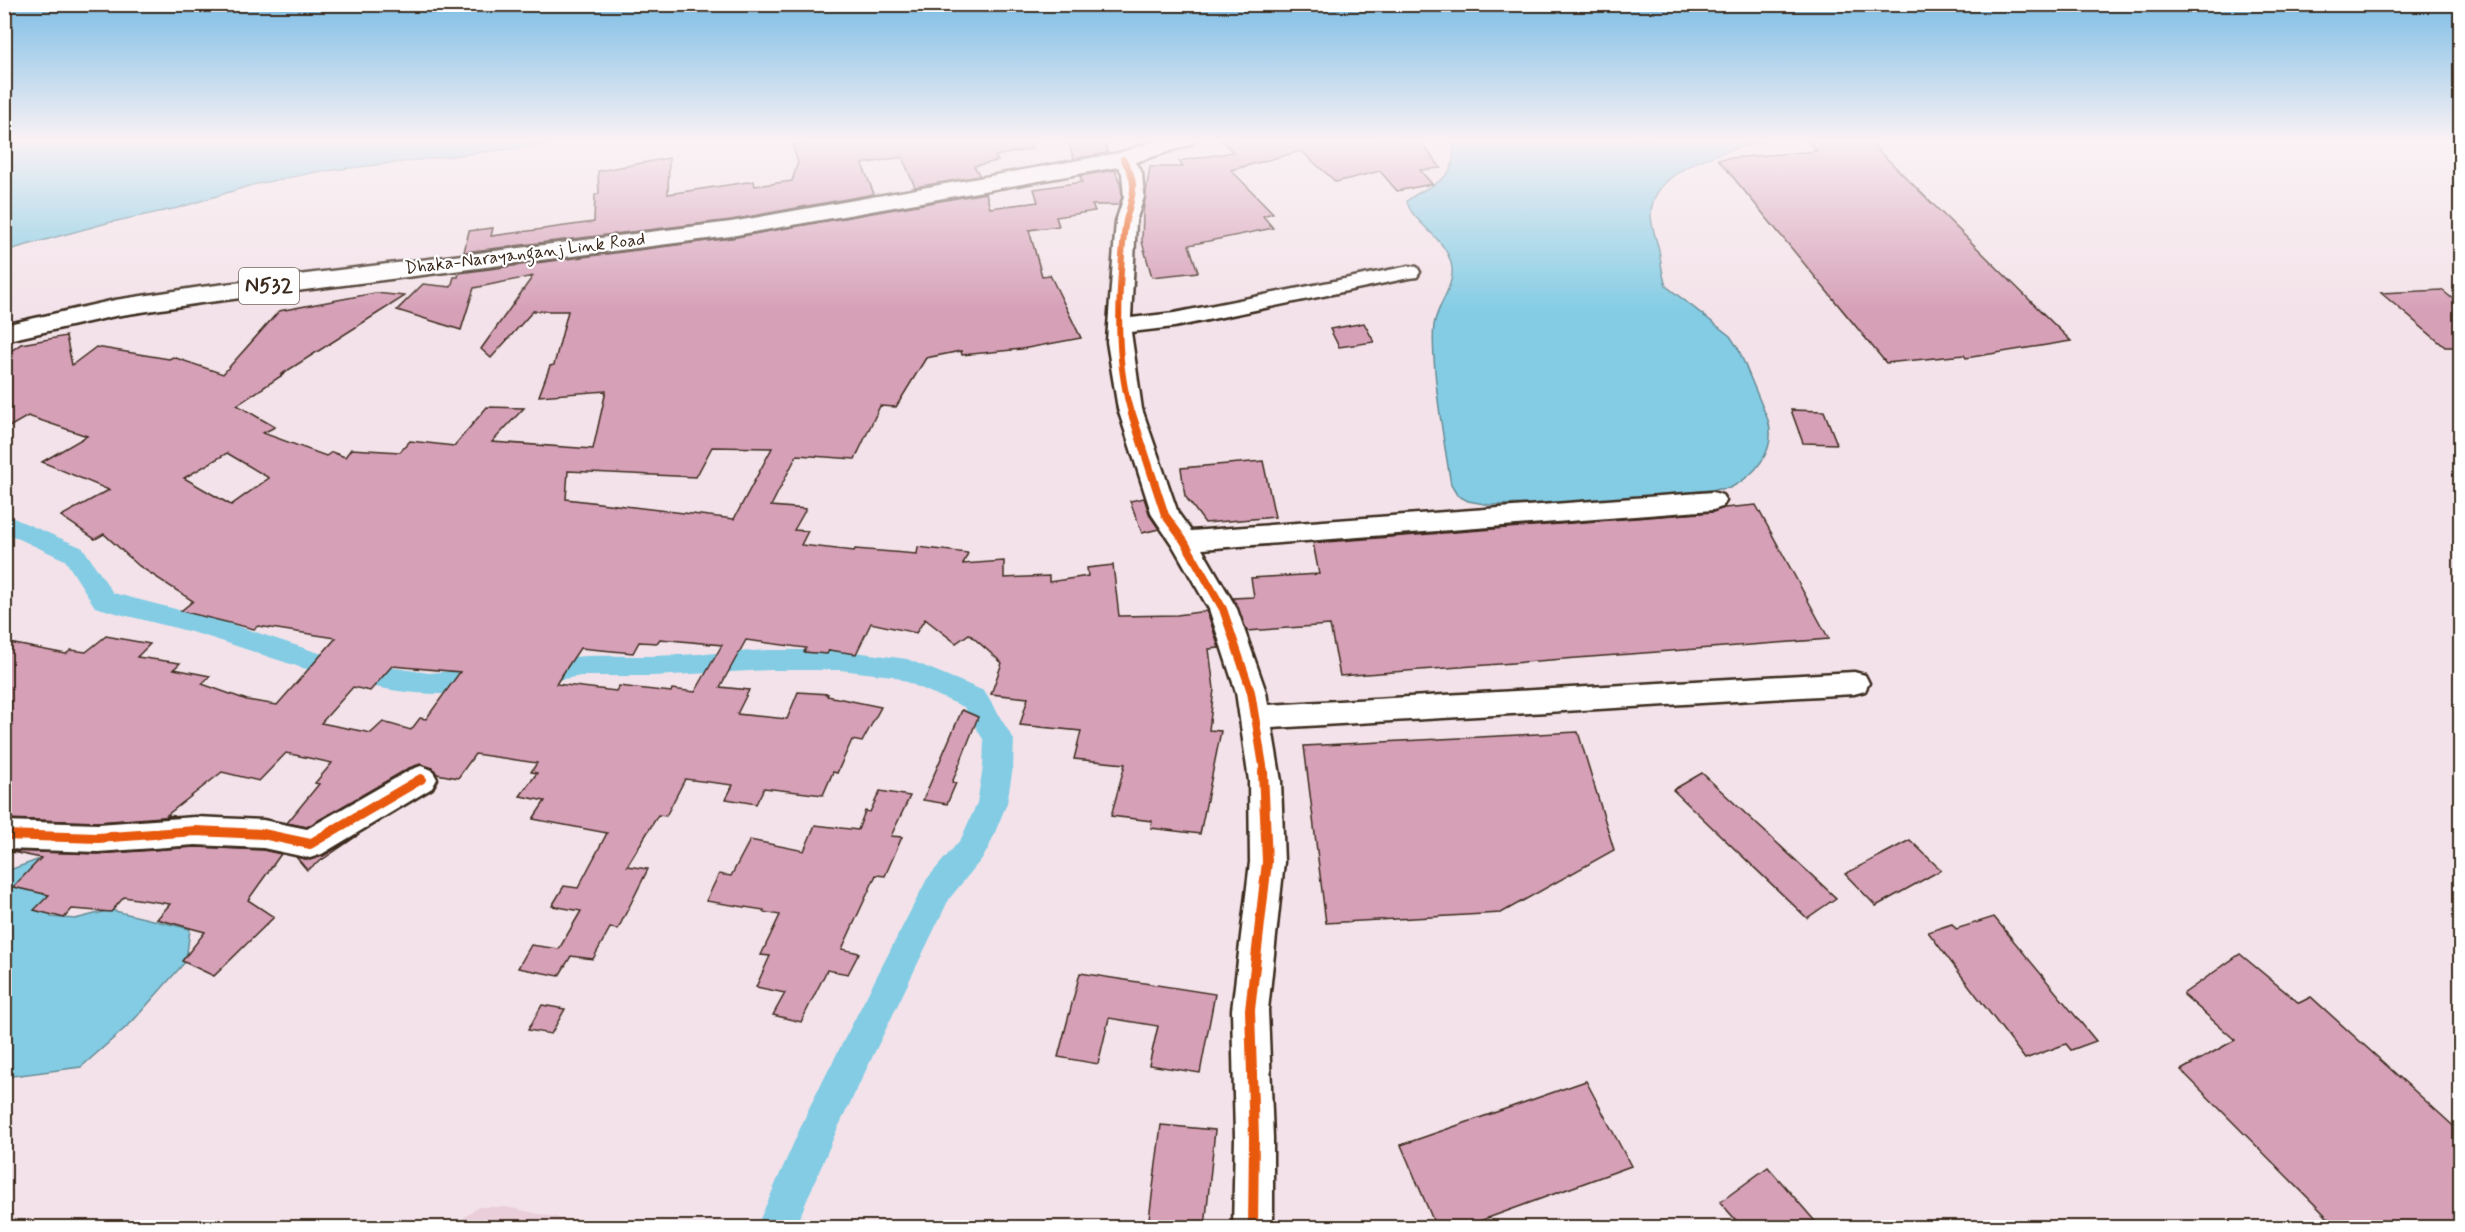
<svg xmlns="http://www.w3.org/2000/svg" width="2465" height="1232" viewBox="0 0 2465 1232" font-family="Mynerve,sans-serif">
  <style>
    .built { fill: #eaceda }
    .water { fill: #83cce4; stroke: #668b95; stroke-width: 1.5 }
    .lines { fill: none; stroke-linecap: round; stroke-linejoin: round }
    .canal { fill: #83cce4; fill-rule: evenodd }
    .building { fill: #d6a0b7; stroke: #3b2a1e; stroke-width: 1.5; fill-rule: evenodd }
    .minor-casing { stroke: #3b2a1e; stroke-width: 5 }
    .highway-casing { stroke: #3b2a1e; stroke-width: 5 }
    .minor { fill: #fff; fill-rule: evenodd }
    .highway { fill: #fff; fill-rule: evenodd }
    .cycleway-far2-casing { stroke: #fff; stroke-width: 9 }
    .cycleway-far1-casing { stroke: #fff; stroke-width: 11 }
    .cycleway-casing { stroke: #fff; stroke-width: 14 }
    .cycleway-far2 { stroke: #e8590c; stroke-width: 6 }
    .cycleway-far1 { stroke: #e8590c; stroke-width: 8 }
    .cycleway { stroke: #e8590c; stroke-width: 10 }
    .labels { text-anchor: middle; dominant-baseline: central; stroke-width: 4.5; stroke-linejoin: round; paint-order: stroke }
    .far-street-label { font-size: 18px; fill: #3b2a1e; stroke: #fff }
    .shield { fill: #fff; stroke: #766a62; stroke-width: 1.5 }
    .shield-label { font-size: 21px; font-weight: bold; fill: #3b2a1e }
  </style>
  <rect width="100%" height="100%" fill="#f3e2e9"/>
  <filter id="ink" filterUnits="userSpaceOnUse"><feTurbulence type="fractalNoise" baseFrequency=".0167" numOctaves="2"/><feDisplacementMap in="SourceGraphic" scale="12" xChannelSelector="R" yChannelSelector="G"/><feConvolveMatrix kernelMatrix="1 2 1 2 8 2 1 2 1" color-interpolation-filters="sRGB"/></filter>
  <g filter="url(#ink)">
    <path class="built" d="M478,1207H506L602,1227H452Z"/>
    <g class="water">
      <path d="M5,139H595L317,172L252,185L178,208L107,223L5,251Z"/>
      <path d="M1455,139H1770C1734,149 1652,165 1651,214C1651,226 1656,238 1659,250C1661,262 1662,275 1666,286L1730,336L1738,348L1768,420C1777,450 1756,475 1730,488L1582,503L1490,505L1468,501L1457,495L1451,485C1445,447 1438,410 1435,371C1434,356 1432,340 1434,325C1437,305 1454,288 1452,268C1448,237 1410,222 1407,201C1421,188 1447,184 1452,164C1455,156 1452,147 1455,139Z"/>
      <path d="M40,859L55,891L51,917L75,919L111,910L190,929L186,961L132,1022L81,1067L5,1077L4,872Z"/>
    </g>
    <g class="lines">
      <g class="canal">
        <path d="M4,514L83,548L113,593L222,621L319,653L381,666L429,673L488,668L498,672L502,679L498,686C412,713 300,666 218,640C178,627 135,619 95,607L65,560L4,532Z"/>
        <path d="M769,650H840L907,659L984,691L1014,740L1013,767L1007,803L989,847L984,856L949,899L836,1132L795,1228H756L810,1106L927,879L961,839L977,803L983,767L984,741L964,707L893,676L840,670H769L652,676H581L532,684L522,680L518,673L522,666C563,653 607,656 650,656C689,655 729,652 769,650Z"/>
      </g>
    </g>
    <g class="building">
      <path d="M821,139H1031L1032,149L995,156L998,161L974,166L980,176L915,187L902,157L862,164L874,194L731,220L464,252L469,231L493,228L491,236L594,222L595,195L599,194L598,171L669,158L668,194L754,181L755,186L792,181L798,162L792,145Z"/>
      <path d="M1067,139H1103L1108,153L1074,159Z"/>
      <path d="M1220,139H1418L1441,168L1420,170L1432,184L1397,191L1380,171L1336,182L1301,151L1231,170L1273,213L1263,216L1273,228L1189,245L1198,272L1152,277L1142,242L1143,212L1150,167H1183L1179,161L1233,152Z"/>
      <path d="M1806,139H1867L2071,341L1966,358L1964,355L1886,363L1718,159L1817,151Z"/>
      <path d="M1115,170L1121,186L1122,197L1119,205H1092L1095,211L1056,217L1059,226L1029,230L1042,276L1050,275L1081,338L1022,349L962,355L961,351L926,358L896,407L880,406L855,459L797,455L771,506L806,509L794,530L808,531L801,545L854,551L855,549L917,554L918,547L968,553L963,564L1004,561V578L1049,576V582L1088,576L1087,568L1113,565L1119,616L1177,615L1207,611L1219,648L1209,649L1214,689L1209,730L1221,731L1200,834L1151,828L1152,821L1111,816L1125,764L1074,759L1081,731L1020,725L1028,698L991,694L1002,663L969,634L956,643L925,619L916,633L871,623L856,654L829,650L827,654L804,652L806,648L746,640L720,687L749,690L737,714L787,719L798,692L828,694L827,696L881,707L862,742L852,740L837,773L833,772L823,795L764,788L756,804L726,799L733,785L685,779L666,816L658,815L627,866L648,869L618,929L610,928L593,959L571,956L559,976L518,968L531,945L559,949L581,911L552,906L564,886L578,888L607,833L533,819L545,801L520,796L537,773L531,772L537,763L475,754L458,778L437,774L433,768L420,764L409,768L307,827L287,823L319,784L315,783L332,763L286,753L259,781L222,772L167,815L175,816L98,822L4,819V642L66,654L71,650L86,652L106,636L150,644L137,657L180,663L174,669L210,676L202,684L247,700L277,705L336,638L258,626L254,629L181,611L193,601L139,566L104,534L95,539L61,516L109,490L42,462L87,436L28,416L4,430V356L21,344L66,336L72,365L96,347L169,359L173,357L223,374L279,311L375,293L405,296L282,374H284L237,405L275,427L263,433L326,456L332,452L345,457L351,449L400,452L410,441L454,446L487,407L524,408L492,442L593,449L606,391L539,396L550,366L554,365L568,311H533L491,358L481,349L533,276L474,288L461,330L397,310L423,284L451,287L454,277H458L459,273L731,238L986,193L990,208L1038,202L1034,189L1082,182L1080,176ZM712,447L772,448L734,519L566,499L568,471L696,477ZM227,453L269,478L231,505L184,478ZM660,639L722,645L695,692L672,689L671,692L619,686L616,691L556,684L580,648L633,653L639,642L657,643ZM392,666L460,672L426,719L420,718L411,730L383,722L371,733L321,723L353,687L370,691Z"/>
      <path d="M2442,290L2460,305V347H2445L2381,293Z"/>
      <path d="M1364,323L1374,342L1339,347L1330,329Z"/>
      <path d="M1791,410L1824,411L1837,444L1803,443Z"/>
      <path d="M1263,461L1275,517L1205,523L1185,496L1181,468Z"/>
      <path d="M1144,498L1150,516L1159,529L1142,533L1130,501Z"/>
      <path d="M1756,505L1829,639L1340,676L1330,625L1247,631L1233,598L1254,597L1251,578L1319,574L1313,543L1713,512L1724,508Z"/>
      <path d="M962,710L978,717L952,783H956L947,804L923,800Z"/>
      <path d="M1578,732L1614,850L1501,913L1326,923L1304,746Z"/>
      <path d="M1702,773L1836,898L1807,918L1673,790Z"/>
      <path d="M880,791L910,796L891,836L902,837L885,876L876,875L842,949L859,953L848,974L827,970L801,1022L773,1015L785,993L756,987L770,956L761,955L780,915L763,912L764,910L706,901L719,874L731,876L750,840L804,851L815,825L858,830L865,811L870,812Z"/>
      <path d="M357,836L307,870L296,857L310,860L323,856Z"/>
      <path d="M1910,840L1941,870L1876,906L1845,874Z"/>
      <path d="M195,847L263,850L281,854L248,900L274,917L214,976L182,961L205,932L157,919L170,904L124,897L111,912L72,909L64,918L34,910L49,895L13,887L41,858L7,851L98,854Z"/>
      <path d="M1994,917L2096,1041L2071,1050L2066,1044L2025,1059L1928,932L1952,924L1956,929Z"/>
      <path d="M2240,954L2299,1003L2311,997L2460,1132V1227H2337L2181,1070L2235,1040L2183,994Z"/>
      <path d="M1080,973L1215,994L1200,1073L1149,1065L1158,1026L1109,1018L1098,1064L1058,1057Z"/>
      <path d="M542,1005L565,1009L551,1034L528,1030Z"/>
      <path d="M1586,1081L1631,1166L1463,1227H1436L1401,1145Z"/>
      <path d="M1161,1125L1215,1130L1205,1227H1148Z"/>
      <path d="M1768,1167L1820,1227H1742L1720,1202Z"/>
    </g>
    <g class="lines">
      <defs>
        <g id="minor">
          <path d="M1123,153L1130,155L1142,173L1144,197L1136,221L1131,318L1174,313L1409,266L1417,267L1420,272L1417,277L1409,278L1174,327L1131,332L1142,409L1178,513L1191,531L1713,492L1722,495L1726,501L1722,507L1713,510L1202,549L1237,609L1266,692L1268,705L1854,672L1865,675L1869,683L1865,691L1854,694L1272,728L1281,781L1284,862L1268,1010L1273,1138V1228H1233L1235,1138L1232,1010L1250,862L1249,781L1236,692L1209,609L1173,546L1152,515L1118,409L1107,342L1108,326L1116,221L1124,197L1122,173L1113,159L1116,155Z"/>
          <path d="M421,766L432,770L437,779L432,788L322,854L310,858L263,848L195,845L98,852L4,849V821L98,824L195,817L263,820L307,829L410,770Z"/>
        </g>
        <path id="highway" d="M1161,139H1195L1192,144L1123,166L731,236L201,303L115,316L4,341V325L115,300L201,287L731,222L1119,153Z"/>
      </defs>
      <use href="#minor" class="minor-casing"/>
      <use href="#highway" class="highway-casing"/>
      <use href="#minor" class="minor"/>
      <use href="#highway" class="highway"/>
      <defs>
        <path id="cycleway-far2" d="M1123,159C1139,183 1133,194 1126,220C1124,231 1123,244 1122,256C1118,308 1116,366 1132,416"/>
        <path id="cycleway-far1" d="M1132,414L1165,515L1184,541L1223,609L1251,692L1264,772"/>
        <g id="cycleway">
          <path d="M4,835L98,838L195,831L263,834L310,844L421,779"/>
          <path d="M1253,1228L1254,1138L1250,1010L1267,862L1263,771"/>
        </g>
      </defs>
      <use href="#cycleway-far2" class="cycleway-far2-casing"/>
      <use href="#cycleway-far1" class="cycleway-far1-casing"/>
      <use href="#cycleway" class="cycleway-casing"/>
      <use href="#cycleway-far2" class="cycleway-far2"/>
      <use href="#cycleway-far1" class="cycleway-far1"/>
      <use href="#cycleway" class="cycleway"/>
    </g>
  </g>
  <linearGradient id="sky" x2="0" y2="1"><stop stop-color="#7fbee6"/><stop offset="0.45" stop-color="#faf2f5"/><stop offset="1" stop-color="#faf2f5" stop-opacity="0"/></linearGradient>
  <rect width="2465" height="312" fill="url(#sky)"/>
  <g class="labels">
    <g class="far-street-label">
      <text transform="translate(525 254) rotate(-7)">Dhaka-Narayanganj Link Road</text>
    </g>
    <rect class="shield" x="239" y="268" width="60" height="36" rx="4.5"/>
    <g class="shield-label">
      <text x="269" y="286">N532</text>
    </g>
  </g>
  <rect width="2465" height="1232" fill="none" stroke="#fff" stroke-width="24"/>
  <rect x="12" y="12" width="2441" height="1208" fill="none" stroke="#3b2a1e" stroke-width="2" filter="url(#ink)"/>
</svg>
